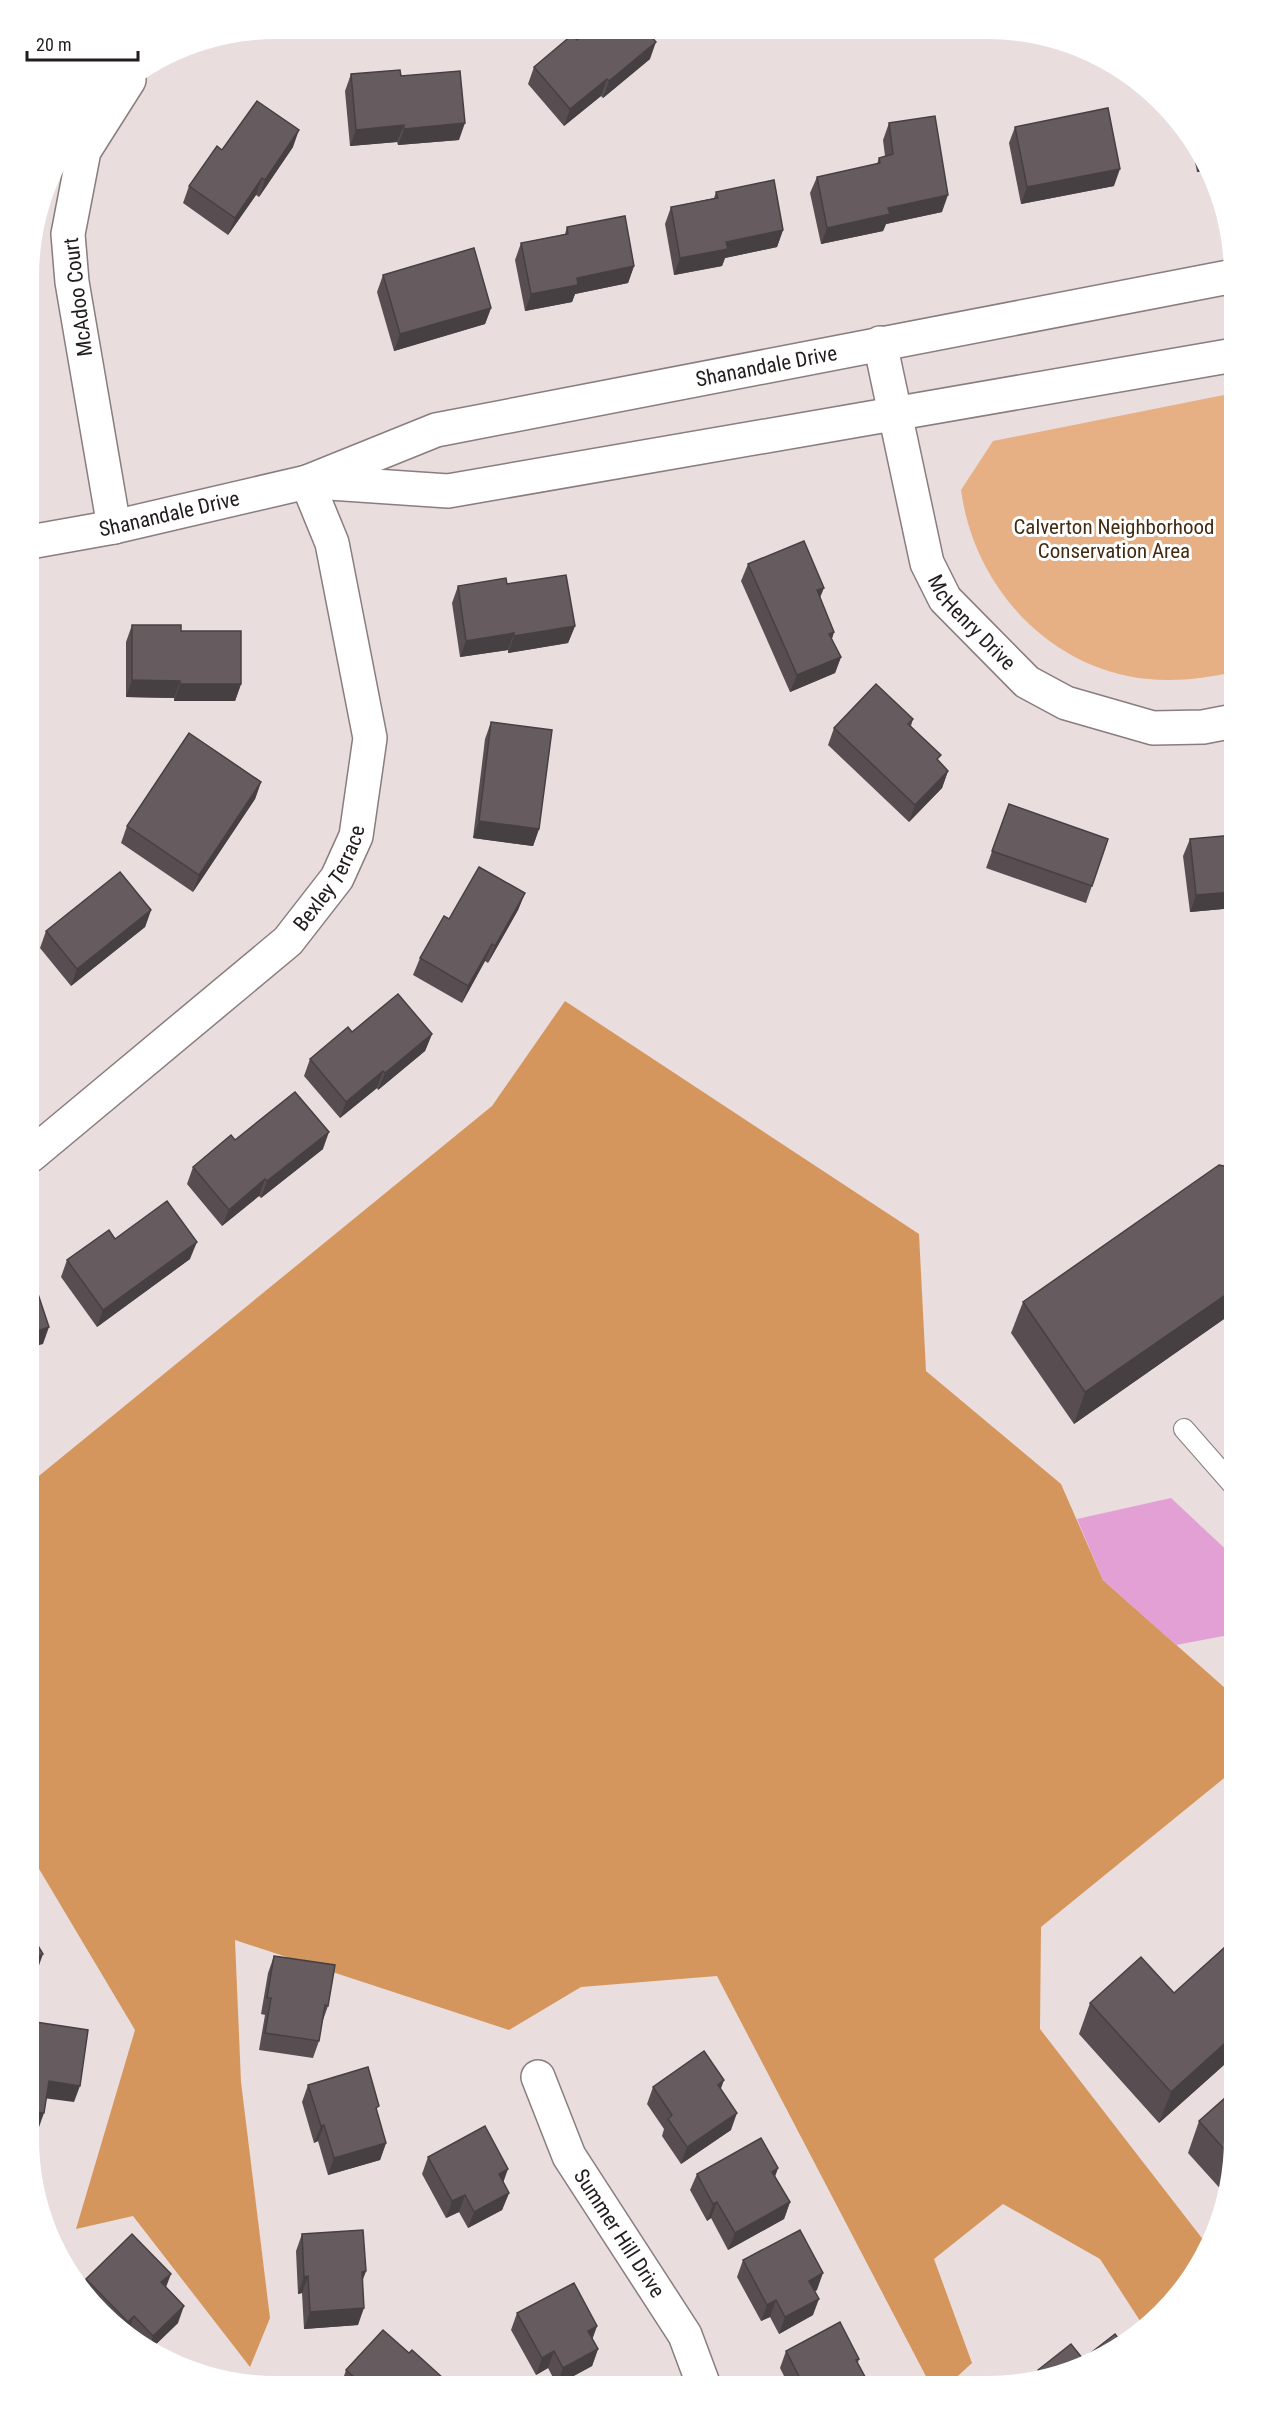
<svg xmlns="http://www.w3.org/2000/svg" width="1263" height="2415" viewBox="0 0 1263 2415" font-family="'Roboto Condensed',sans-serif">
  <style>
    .green { fill: #e6b084 }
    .forest { fill: #d5965e }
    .water { fill: #e3a0d5 }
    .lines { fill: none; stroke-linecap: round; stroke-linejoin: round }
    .service-casing { stroke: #897d7d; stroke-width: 22 }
    .minor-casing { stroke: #897d7d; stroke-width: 36 }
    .service { stroke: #fff; stroke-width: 20 }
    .minor { stroke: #fff; stroke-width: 33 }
    .wall { fill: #584e51 }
    .shaded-wall { fill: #474042 }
    .building { fill: #665b5e; stroke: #474042; stroke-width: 1.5 }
    .labels { text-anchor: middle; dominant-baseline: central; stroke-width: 6; stroke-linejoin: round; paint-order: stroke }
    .street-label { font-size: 21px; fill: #221d1d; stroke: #fff }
    .park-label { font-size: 21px; fill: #452b12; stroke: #fff }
  </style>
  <rect width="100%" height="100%" fill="#eadddd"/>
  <path class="green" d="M1234,393V672C1206,678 1178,682 1148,679C1049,669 974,587 961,490L993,441Z"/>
  <path class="forest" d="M565,1001L919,1234L926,1371L1061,1484L1103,1580L1225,1688L1234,1686V1770L1041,1927L1040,2029L1208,2246L1183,2290L1144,2327L1100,2259L1003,2204L934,2259L972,2363L947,2386H931L717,1976L581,1987L509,2030L235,1940L241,2082L270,2318L250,2367L133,2216L76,2229L135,2030L29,1852V1484L492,1106Z"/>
  <path class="water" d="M1171,1498L1234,1557V1634L1176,1645L1103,1580L1077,1519Z"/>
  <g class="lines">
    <defs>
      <path id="service" d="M1184,1429L1234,1486"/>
      <g id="minor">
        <path id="s1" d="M880,343L927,563L945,599L1027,682L1066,703L1153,728L1203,727L1234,721"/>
        <path d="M315,482L448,491L1234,355"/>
        <path d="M114,527L72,282L68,234L84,151L129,80"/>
        <path id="s2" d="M30,542L114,527L307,482L436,430L1234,276"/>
        <path id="s3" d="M30,1156L288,941L337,878L356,836L370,738L332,543L307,482"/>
        <path id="s4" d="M538,2077L569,2156L685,2335L704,2386"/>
      </g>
    </defs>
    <use href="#service" class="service-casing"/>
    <use href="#minor" class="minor-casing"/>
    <use href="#service" class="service"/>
    <use href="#minor" class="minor"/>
  </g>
  <g class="wall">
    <path d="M577,40L650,59L603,98L601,96L564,126L528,84L534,67Z"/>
    <path d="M351,74L401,76L459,140L398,145L397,142L350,146L345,91Z"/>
    <path d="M889,123L942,212L886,224L883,231L821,244L810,193L817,177L877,164L879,158L885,156L883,140Z"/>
    <path d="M1015,127L1114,186L1021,204L1009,143Z"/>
    <path d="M1190,136L1193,138L1208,170L1197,172Z"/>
    <path d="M293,147L259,197L256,195L228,235L183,203L189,186L222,150Z"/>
    <path d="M716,192L783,230L777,247L725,258L722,266L674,275L665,224L671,207L714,198Z"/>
    <path d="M567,227L634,266L628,283L575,294L572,302L525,311L515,260L521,243L565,234Z"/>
    <path d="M383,275L491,308L485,324L394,351L377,292Z"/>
    <path d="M748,564L820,597L834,632L832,639L841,657L835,673L790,692L741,581Z"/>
    <path d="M507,584L575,626L568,643L508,653V650L460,657L452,603L458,586Z"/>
    <path d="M132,625L181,631L241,684L235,701H174V698L126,697V642Z"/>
    <path d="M913,719L911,726L939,761L948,771L942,788L909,822L828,745L834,728Z"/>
    <path d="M491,722L539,829L533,846L473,838L485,739Z"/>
    <path d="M261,782L255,799L193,892L121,843L127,826Z"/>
    <path d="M1009,804L1108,839L1086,903L986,868Z"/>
    <path d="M1234,835V908L1190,912L1183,856L1190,839Z"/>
    <path d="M525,893L518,910L488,963L485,961L462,1003L413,975L420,958L449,919Z"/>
    <path d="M151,910L145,927L71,986L40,948L46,931Z"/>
    <path d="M352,1032L432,1034L425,1051L378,1090L377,1088L340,1118L304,1076L310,1059Z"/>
    <path d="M235,1140L323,1149L261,1198L259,1196L222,1226L187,1184L193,1167Z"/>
    <path d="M1234,1168V1312L1074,1424L1011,1333L1023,1302Z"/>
    <path d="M115,1239L190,1259L97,1327L61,1277L67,1260Z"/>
    <path d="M1234,1939V2056L1159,2123L1079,2034L1090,2003L1174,1993Z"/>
    <path d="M274,1956L328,2006L322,2023L319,2041L313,2058L259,2050L265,2015L261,2014L268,1973Z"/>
    <path d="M308,2085L377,2112L386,2143L380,2160L328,2175L318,2141L314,2143L302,2102Z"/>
    <path d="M653,2087L721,2089L731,2130L681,2164L662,2136L664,2129L647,2104Z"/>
    <path d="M1199,2121L1234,2156L1225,2194L1188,2153Z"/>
    <path d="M428,2157L503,2183L509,2193L502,2210L468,2228L459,2212L446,2218L422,2174Z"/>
    <path d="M778,2168L775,2176L790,2202L784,2219L728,2250L711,2218L707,2221L690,2190L697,2174Z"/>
    <path d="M302,2234L366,2271L362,2280L358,2325L304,2329L302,2293L298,2294L296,2251Z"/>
    <path d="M743,2260L817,2290L815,2291L813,2315L779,2334L770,2317L761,2321L737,2277Z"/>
    <path d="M86,2279L166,2287L178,2323L150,2350L133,2338L128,2333L126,2334L113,2325L82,2290Z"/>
    <path d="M517,2313L597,2326L592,2339L598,2349L592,2366L557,2385L548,2368L536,2375L511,2330Z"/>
    <path d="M786,2351L859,2359L858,2363L870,2386H789L780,2368Z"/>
    <path d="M409,2353L443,2378L441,2385H341L346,2370Z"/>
    <path d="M1083,2359L1066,2373L1035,2379L1038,2370Z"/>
  </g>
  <g class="shaded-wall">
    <path d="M656,42L650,59L603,98L609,81Z"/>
    <path d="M607,79L601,96L564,126L570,109Z"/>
    <path d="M465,123L459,140L398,145L404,129Z"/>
    <path d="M404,125L397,142L350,146L356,130Z"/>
    <path d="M299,130L293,147L259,197L265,180Z"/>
    <path d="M1202,158L1208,170L1197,172Z"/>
    <path d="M1120,169L1114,186L1021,204L1027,187Z"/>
    <path d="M262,178L256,195L228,235L235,218Z"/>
    <path d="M948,195L942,212L886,224L883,231L821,244L827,228L888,208Z"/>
    <path d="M783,230L777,247L725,258L722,266L674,275L680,258L726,242Z"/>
    <path d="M634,266L628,283L575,294L572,302L525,311L531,294L577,278Z"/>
    <path d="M491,308L485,324L394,351L400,334Z"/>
    <path d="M824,588L817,605V590Z"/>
    <path d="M575,626L568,643L508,653L514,636Z"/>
    <path d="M834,632L828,649L829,634Z"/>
    <path d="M514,633L508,650L460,657L466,641Z"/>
    <path d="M841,657L835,673L790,692L797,675Z"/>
    <path d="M132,680L180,681L174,698L126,697Z"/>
    <path d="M180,684H241L235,701H174Z"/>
    <path d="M948,771L942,788L909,822L915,805Z"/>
    <path d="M261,782L255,799L193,892L199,875Z"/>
    <path d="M479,821L539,829L533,846L473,838Z"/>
    <path d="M1234,892V908L1190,912L1196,895Z"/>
    <path d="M525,893L518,910L488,963L495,946Z"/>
    <path d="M151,910L145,927L71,986L77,969Z"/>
    <path d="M492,944L485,961L462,1003L468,986Z"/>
    <path d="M36,997L30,1014V1003Z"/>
    <path d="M432,1034L425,1051L378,1090L385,1073Z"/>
    <path d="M383,1071L377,1088L340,1118L346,1102Z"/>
    <path d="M329,1132L323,1149L261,1198L267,1181Z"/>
    <path d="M265,1179L259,1196L222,1226L229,1210Z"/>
    <path d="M197,1242L190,1259L97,1327L103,1310Z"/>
    <path d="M1234,1289V1312L1074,1424L1085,1392Z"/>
    <path d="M49,1327L43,1344L29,1348V1334Z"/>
    <path d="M43,1954L37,1971L29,1976V1963Z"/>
    <path d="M1234,2035V2056L1159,2123L1171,2092Z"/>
    <path d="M724,2080L718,2097V2085Z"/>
    <path d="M49,2081L80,2086L74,2102L43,2098Z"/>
    <path d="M29,2111L44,2113L38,2130L29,2129Z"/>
    <path d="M737,2113L731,2130L681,2164L687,2147Z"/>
    <path d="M324,2125L318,2141L314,2143L321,2126Z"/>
    <path d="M386,2143L380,2160L328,2175L334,2158Z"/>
    <path d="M778,2168L772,2185V2172Z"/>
    <path d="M508,2169L502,2186L499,2174Z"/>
    <path d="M509,2193L502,2210L468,2228L474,2212Z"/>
    <path d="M465,2195L459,2212L446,2218L452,2201Z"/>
    <path d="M717,2202L711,2218L707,2221L713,2204Z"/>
    <path d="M790,2202L784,2219L728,2250L735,2233Z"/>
    <path d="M366,2271L360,2288L362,2272Z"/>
    <path d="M823,2273L817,2290L803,2297L809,2281Z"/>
    <path d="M171,2274L165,2290L161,2282Z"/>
    <path d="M308,2276L302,2293L298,2294L304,2277Z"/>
    <path d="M819,2299L813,2315L779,2334L785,2317Z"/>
    <path d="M776,2300L770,2317L761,2321L767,2305Z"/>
    <path d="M184,2306L178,2323L150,2350L149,2349L153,2336Z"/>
    <path d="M364,2308L358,2325L304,2329L310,2312Z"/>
    <path d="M134,2316L128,2333L126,2334L124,2332L128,2322Z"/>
    <path d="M597,2326L591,2343L588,2331Z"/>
    <path d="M598,2349L592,2366L557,2385L563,2368Z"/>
    <path d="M554,2351L548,2368L536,2375L542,2358Z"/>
  </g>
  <g class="building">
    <path d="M588,30L646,31L656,42L609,81L607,79L570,109L534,67L572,35L577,40Z"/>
    <path d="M400,70L401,76L460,71L465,123L404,129V125L356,130L351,74Z"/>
    <path d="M257,101L299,130L265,180L262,178L235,218L189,186L217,146L222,150Z"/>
    <path d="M1108,108L1120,169L1027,187L1015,127Z"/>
    <path d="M935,116L948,195L888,208L890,214L827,228L817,177L880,163L879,158L893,154L889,123Z"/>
    <path d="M774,180L783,230L726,242L728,249L680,258L671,207L718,198L716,192Z"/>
    <path d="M625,216L634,266L577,278L578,285L531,294L521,243L568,234L567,227Z"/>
    <path d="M474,248L491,308L400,334L383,275Z"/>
    <path d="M804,541L824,588L817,590L834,632L829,634L841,657L797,675L748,564Z"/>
    <path d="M566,575L575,626L514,636V633L466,641L458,586L506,578L507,584Z"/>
    <path d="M132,625H181V631H241V684H180V681L132,680Z"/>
    <path d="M876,684L913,719L908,724L941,755L937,759L948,771L915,805L834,728Z"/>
    <path d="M491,722L552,730L539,829L479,821Z"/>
    <path d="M189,733L261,782L199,875L127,826Z"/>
    <path d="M1009,804L1108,839L1092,886L992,851Z"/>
    <path d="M1234,835V892L1196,895L1190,839Z"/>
    <path d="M479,867L525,893L495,946L492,944L468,986L420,958L444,916L449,919Z"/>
    <path d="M120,872L151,910L77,969L46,931Z"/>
    <path d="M30,989L36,997L30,1003Z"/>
    <path d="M398,994L432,1034L385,1073L383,1071L346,1102L310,1059L348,1027L352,1032Z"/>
    <path d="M295,1092L329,1132L267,1181L265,1179L229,1210L193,1167L231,1135L235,1140Z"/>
    <path d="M1219,1165L1234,1168V1289L1085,1392L1023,1302Z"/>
    <path d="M167,1201L197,1242L103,1310L67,1260L109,1230L115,1239Z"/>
    <path d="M33,1279L49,1327L29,1334V1280Z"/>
    <path d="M29,1931L43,1954L29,1963Z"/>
    <path d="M1234,1939V2035L1171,2092L1090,2003L1141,1957L1174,1993Z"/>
    <path d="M274,1956L335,1965L328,2006L325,2005L319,2041L265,2033L271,1998H267Z"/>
    <path d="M29,2021L88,2030L80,2086L49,2081L44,2113L29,2111Z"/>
    <path d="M704,2051L724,2080L718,2085L737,2113L687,2147L668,2119L672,2115L653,2087Z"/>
    <path d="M368,2067L379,2106L376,2108L386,2143L334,2158L324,2125L321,2126L308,2085Z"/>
    <path d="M1234,2090V2156L1233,2159L1199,2121Z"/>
    <path d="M485,2126L508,2169L499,2174L509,2193L474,2212L465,2195L452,2201L428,2157Z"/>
    <path d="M761,2138L778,2168L772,2172L790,2202L735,2233L717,2202L713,2204L697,2174Z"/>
    <path d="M363,2230L366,2271L362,2272L364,2308L310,2312L308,2276L304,2277L302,2234Z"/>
    <path d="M800,2230L823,2273L809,2281L819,2299L785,2317L776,2300L767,2305L743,2260Z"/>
    <path d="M132,2234L171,2274L161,2282L184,2306L153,2336L134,2316L128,2322L86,2279Z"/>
    <path d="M574,2283L597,2326L588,2331L598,2349L563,2368L554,2351L542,2358L517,2313Z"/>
    <path d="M840,2322L859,2359L856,2360L870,2386H804L786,2351Z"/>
    <path d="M383,2330L409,2353L412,2350L443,2378L438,2385H363L346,2370Z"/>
    <path d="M1115,2334L1123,2345L1066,2373L1044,2377L1038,2370L1071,2344L1083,2359Z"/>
    <path d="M183,2359L191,2368L177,2364Z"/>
  </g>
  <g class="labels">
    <g class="street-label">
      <text transform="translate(78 297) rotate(-97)">McAdoo Court</text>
      <text stroke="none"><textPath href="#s2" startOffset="759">Shanandale Drive</textPath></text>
      <text stroke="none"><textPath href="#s2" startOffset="142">Shanandale Drive</textPath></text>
      <text stroke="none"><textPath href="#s1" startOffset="300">McHenry Drive</textPath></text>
      <text stroke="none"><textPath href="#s3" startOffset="412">Bexley Terrace</textPath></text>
      <text stroke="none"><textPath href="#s4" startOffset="177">Summer Hill Drive</textPath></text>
    </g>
    <g class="park-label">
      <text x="1114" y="527">Calverton Neighborhood<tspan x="1114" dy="24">Conservation Area</tspan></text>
    </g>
  </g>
  <path d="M0 0H1263V2415H0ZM276 39H987A237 237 0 0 1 1224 276V2139A237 237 0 0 1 987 2376H276A237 237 0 0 1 39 2139V276A237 237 0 0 1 276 39Z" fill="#fff" fill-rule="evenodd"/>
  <path d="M27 51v9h111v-9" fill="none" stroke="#221d1d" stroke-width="3"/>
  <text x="36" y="51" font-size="18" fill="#221d1d" stroke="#ffffff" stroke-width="4.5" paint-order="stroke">20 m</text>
</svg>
